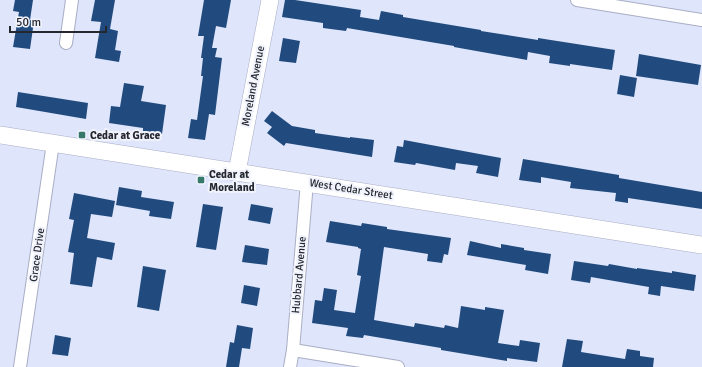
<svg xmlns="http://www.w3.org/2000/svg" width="702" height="367" viewBox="0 0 702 367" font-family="Signika,sans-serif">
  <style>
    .building { fill: #214b7e }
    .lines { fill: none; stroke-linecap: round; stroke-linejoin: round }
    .street-casing { stroke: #a9aec4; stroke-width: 14 }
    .secondary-casing { stroke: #a9aec4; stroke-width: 18 }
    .street { stroke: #fff; stroke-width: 12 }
    .secondary { stroke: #fff; stroke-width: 17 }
    .poi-dot { fill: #367869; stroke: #f0f3fc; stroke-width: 1.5 }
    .labels { text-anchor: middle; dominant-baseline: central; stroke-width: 4; stroke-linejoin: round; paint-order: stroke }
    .street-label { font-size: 11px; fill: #25272f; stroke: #f0f3fc }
    .poi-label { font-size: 11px; font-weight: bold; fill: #25272f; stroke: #f0f3fc; text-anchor: start }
  </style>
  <rect width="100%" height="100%" fill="#dfe5fb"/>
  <g class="building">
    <path d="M15,0H33L30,20L34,21L30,49L13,47L19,12L13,11Z"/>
    <path d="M95,0H115L110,29L118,31L115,50L121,51L119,62L95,58L101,22L91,21Z"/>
    <path d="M204,0H231L226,28L216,26L212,48H217L215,57L222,58L215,115L209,114L205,140L188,138L191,119L197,120L203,76H201L203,58H201L204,36H198Z"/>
    <path d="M285,0H295L361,10L360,17L379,20L381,11L403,15V17L481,30V31L538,40V38L615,50L612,70L570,64V66L549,63L550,56L528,52L527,60L454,47V46L347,28L346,31L323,28V23L282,17Z"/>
    <path d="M283,38L300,41L296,63L279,61Z"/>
    <path d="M639,54L701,65L698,85L636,76Z"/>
    <path d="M620,75L637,78L634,97L617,94Z"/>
    <path d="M124,83L144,86L141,101L166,105L162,134L143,131V128L109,123L111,106L120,107Z"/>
    <path d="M18,92L88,103L86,119L16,107Z"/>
    <path d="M272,111L292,126L315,130V133L350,138V137L374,140L372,157L286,143L284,146L267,133L272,127L264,121Z"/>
    <path d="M404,140L501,158L498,177L476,173L478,166L456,163L455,170L416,163L415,165L394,162L397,146L403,147Z"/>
    <path d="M523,159L619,175V178L702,192V209L628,198V203L615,201L616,193L570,188L571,182L541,177V183L519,180Z"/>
    <path d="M119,187L142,191L141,197L174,202L171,219L149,216L150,211L116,205Z"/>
    <path d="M74,193L115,201L112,217L91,214L87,238L115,243L112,260L97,257L92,287L70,284L74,253L68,252L74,220L69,219Z"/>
    <path d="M203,204L223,207L216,250L196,247Z"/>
    <path d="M251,204L273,208L270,224L248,220Z"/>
    <path d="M330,221L361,226L362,223L387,227V229L451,238L448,255L444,254L442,263L427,261L428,254L384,247L374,320L414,327L415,323L444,328L445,325L458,328L461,306L485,310V307L504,310L498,343L519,346L520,340L540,343L537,362L507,358V361L441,350V348L364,335L363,338L346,336L348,328L312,323L315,300L322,301L324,288L337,290L334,310L355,313L361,276L357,275L361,249L358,248V247L326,242Z"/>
    <path d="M470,241L501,248V244L524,248V250L551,254L548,274L525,270L526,265L467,255Z"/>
    <path d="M245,245L269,249L267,265L242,262Z"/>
    <path d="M574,261L608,266L609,264L637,269V268L672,273V271L696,275L694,291L661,286L660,296L648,294L649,287L591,277L590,283L571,280Z"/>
    <path d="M143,266L166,270L159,311L137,307Z"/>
    <path d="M244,285L260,288L257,306L241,303Z"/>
    <path d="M237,325L253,328L250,349L242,348L239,367H226L230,342L234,343Z"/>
    <path d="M55,335L71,338L68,356L52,354Z"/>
    <path d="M567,339L583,341L581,352L625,359L627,349L640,351V356L654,358L653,367H562Z"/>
  </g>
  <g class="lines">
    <defs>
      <g id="street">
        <path d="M577,0L702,20"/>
        <path d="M66,43L72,0"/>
        <path d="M293,350L398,367"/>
        <path d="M20,367L53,143"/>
        <path d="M290,367L293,350L307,182"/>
      </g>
      <g id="secondary">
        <path d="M0,135L702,245"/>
        <path d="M237,172L270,0"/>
      </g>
    </defs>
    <use href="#street" class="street-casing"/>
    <use href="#secondary" class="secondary-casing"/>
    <use href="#street" class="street"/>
    <use href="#secondary" class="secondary"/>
  </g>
  <g class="poi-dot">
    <rect x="78" y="131" width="8" height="8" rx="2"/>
    <rect x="197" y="176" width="8" height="8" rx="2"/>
  </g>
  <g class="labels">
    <g class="street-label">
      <text transform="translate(253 86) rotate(-79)">Moreland Avenue</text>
      <text transform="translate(351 189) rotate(9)">West Cedar Street</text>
      <text transform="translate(37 255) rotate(-82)">Grace Drive</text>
      <text transform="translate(299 275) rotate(-85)">Hubbard Avenue</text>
    </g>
    <g class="poi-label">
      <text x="90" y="135">Cedar at Grace</text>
      <text x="209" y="174">Cedar at<tspan x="209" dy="13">Moreland</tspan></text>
    </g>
  </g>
  <path d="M10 26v6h96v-6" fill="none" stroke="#25272f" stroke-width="2"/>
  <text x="16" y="26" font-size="12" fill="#25272f" stroke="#f0f3fc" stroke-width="3" paint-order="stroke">50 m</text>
</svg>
